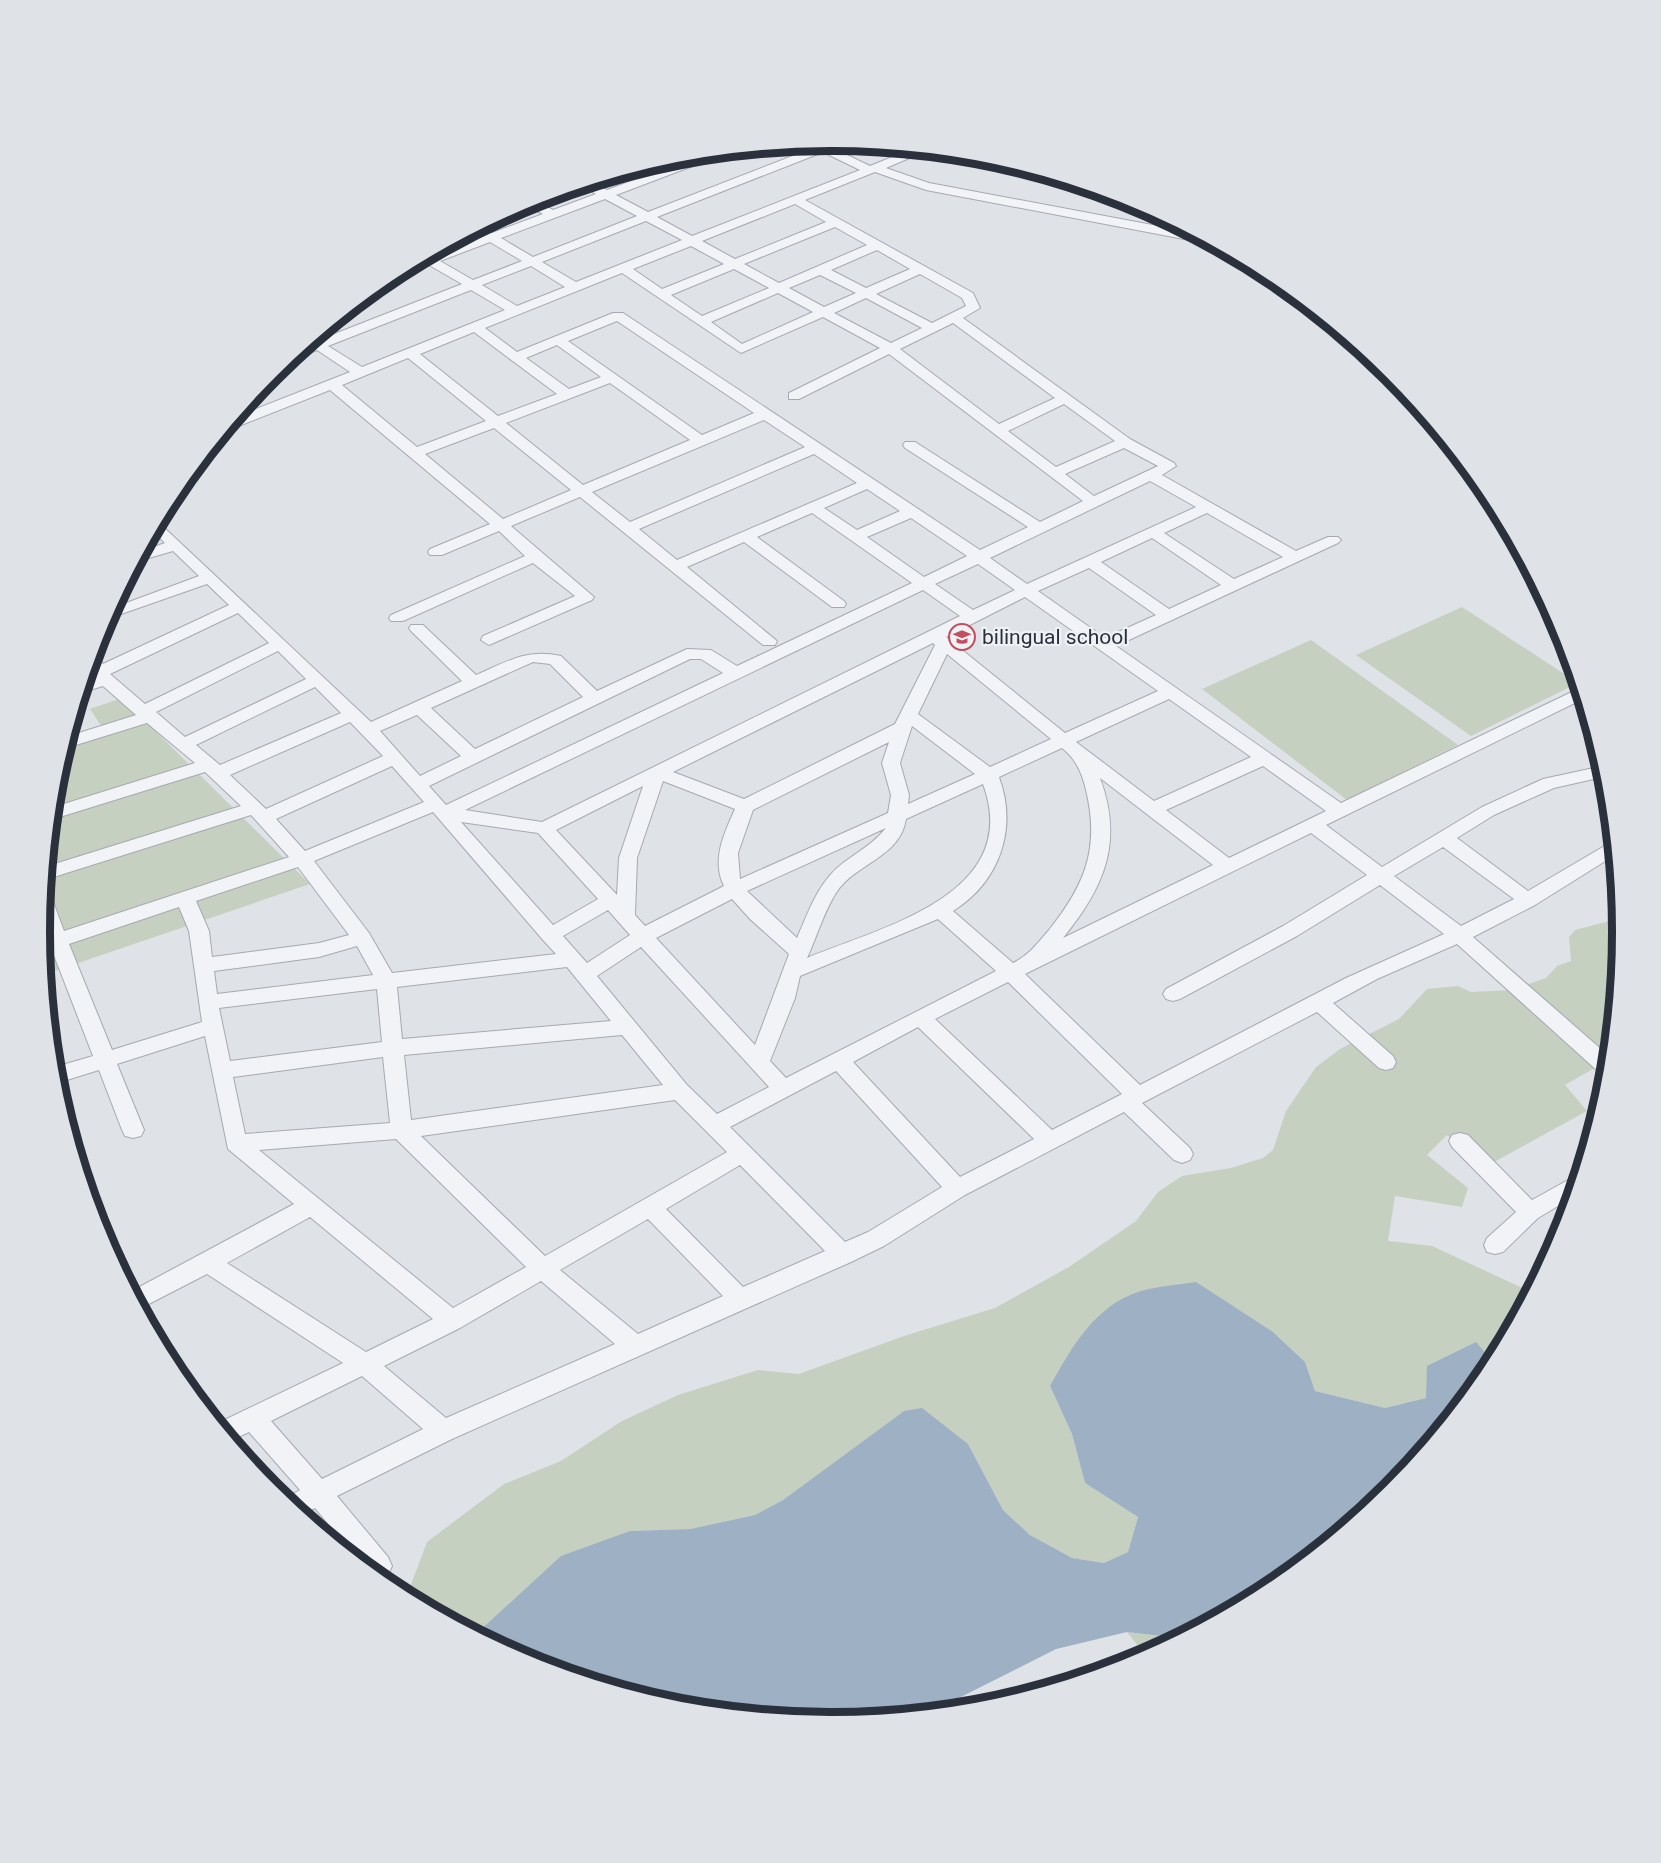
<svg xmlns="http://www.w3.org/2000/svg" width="1661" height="1863" viewBox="0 0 1661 1863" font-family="Roboto,sans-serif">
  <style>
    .green { fill: #c5d0c1 }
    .water { fill: #9db0c4 }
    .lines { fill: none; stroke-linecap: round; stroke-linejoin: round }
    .minor-casing { stroke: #a5a9b1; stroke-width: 2 }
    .minor { fill: #f2f3f6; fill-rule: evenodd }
    .labels { text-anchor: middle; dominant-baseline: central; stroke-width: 4.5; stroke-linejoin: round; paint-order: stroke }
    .poi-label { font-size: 21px; fill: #2a313d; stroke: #eff1f5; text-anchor: start }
    .rim { fill: none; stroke: #2a313d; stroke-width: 8 }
  </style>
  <rect width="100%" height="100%" fill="#dfe2e7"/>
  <g class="green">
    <path d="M1462,607L1578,683L1471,736L1356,655Z"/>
    <path d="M1311,640L1458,745L1347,800L1202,689Z"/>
    <path d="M122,698L310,884L43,975L39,931L54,777L66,739L102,727L90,709Z"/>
    <path d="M1621,918L1622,932L1609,1064L1593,1069L1565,1085L1587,1111L1483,1168L1447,1135L1427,1155L1468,1188L1462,1207L1395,1196L1388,1241L1432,1246L1531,1292L1493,1363L1475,1343L1462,1350L1426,1398L1385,1408L1315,1391L1305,1362L1273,1332L1196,1283L1050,1386L1072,1434L1085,1483L1138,1517L1128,1552L1104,1563L1071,1558L1030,1535L1003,1510L968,1444L904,1411L783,1500L755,1515L690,1529L630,1531L506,1608L475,1635L406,1598L427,1542L504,1484L561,1461L622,1421L678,1395L758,1370L799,1374L904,1336L995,1308L1069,1267L1136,1221L1158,1192L1182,1176L1231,1168L1263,1158L1273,1150L1286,1111L1316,1067L1340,1049L1399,1019L1427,989L1458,986L1471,992L1511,990L1546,978L1557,966L1571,961L1569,937L1575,930Z"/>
    <path d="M1127,1632L1179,1638L1146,1656Z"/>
  </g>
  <path class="water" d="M1196,1282L1273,1332L1305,1362L1315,1391L1385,1408L1426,1398L1427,1366L1476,1342L1493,1362L1488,1372L1390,1491L1271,1589L1179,1638L1127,1632L1056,1649L929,1713L830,1723L676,1708L527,1663L475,1635L561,1556L630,1531L690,1529L755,1515L783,1500L904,1411L922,1408L968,1444L1003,1510L1030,1535L1072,1558L1104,1563L1128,1552L1138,1517L1085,1483L1072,1434L1050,1386C1072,1347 1095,1305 1141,1291C1158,1286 1178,1285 1196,1282Z"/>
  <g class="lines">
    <defs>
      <g id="minor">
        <path d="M818,141L870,166L914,148L928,150L886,168L929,183L1195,233L1210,241L1205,243L926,190L875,172L805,200L973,293L980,308L963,318L1130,439L1174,463L1176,466L1162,475L1296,551L1328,537H1338L1341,540L1338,543L1116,646L1341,803L1580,688L1583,699L1326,825L1382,867L1482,807L1543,779L1603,766L1607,776L1554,788L1494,815L1457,838L1528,891L1613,841L1615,855L1535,905L1473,937L1610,1057L1608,1076L1601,1074L1457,944L1377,979L1333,1003L1393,1056L1396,1062L1393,1068L1386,1070L1379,1068L1317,1012L1142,1103L1190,1148L1193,1154L1190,1160L1182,1163L1174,1160L1124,1112L965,1195L884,1246L851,1262L452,1439L337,1496L388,1557L392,1566L388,1575L379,1578L365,1568L315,1508L300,1515L282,1500L300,1490L249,1432L230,1441L216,1424L343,1363L207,1274L139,1309L130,1292L294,1204L228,1149L205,1036L117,1064L144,1130L141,1136L133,1138L125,1136L122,1130L99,1070L54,1084L52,1068L93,1056L52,950L41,953L40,939L47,937L40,919L43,893L49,894L52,899L64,931L289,857L251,815L44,880L45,867L241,806L205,772L50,820L51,808L195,763L147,723L63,749L66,737L136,715L103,686L80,693L83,682L96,678L88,667L92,653L96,654L103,664L229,605L207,584L104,620L110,609L199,576L173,551L135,562L140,552L165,543L152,530L157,521L371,722L462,681L411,631L409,628L411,625H423L476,675C507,662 526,648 561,656L597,691L687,649L711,650L737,666L912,583L812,513L757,537L844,601L846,604L844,607H832L744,542L687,567L777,641L775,645H763L580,497L511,526L594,597L592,600L489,645L481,640L483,636L575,596L533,563L403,621H391L389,618L391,615L525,556L499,531L442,555H430L428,552L430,549L490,524L330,390L231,429L223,430L233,418L350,372L317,350L297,358H288L313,337L319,340L462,284L429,265L394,278H385L428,254L431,255L481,237L471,231L480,226L492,233L543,214L523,203L533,199L553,210L596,194L580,184L591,181L607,190L710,152L728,150L727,153L616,195L648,212L813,148L808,142ZM823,152L860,170L692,236L657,217ZM605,199L637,216L533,257L501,238ZM795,204L826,222L735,259L702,241ZM646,221L682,240L576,282L542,262ZM835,227L867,245L779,283L744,264ZM490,242L522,261L473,280L440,261ZM691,246L724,264L662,289L633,269ZM877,250L910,269L866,288L831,270ZM531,266L565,287L517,306L482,285ZM734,269L769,288L702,316L671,295ZM622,273L741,353L823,317L880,348L789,393V399H799L889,354L1083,501L1040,522L915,442H905L903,445L905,448L1028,527L980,550L623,313H613L517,352L485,328ZM920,274L962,298L966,306L932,323L876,294ZM820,275L856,293L824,307L789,288ZM471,290L505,310L362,367L328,346ZM778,293L813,312L742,344L711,322ZM866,298L922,328L891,343L834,313ZM617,321L754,413L702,435L568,341ZM953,323L1055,398L999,424L900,349ZM474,332L557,394L498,416L420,354ZM557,345L601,377L569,389L526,358ZM408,358L486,421L417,447L342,385ZM610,383L690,440L583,485L506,423ZM1064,404L1115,441L1056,467L1008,431ZM764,420L805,447L630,522L592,492ZM494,428L571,490L503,519L425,454ZM1124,448L1158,466L1094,496L1065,474ZM814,454L857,483L677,560L639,529ZM1150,481L1196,507L1027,584L990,558ZM867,489L900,511L857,530L824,508ZM1207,513L1283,557L1234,579L1164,533ZM911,518L967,556L924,577L867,537ZM1152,538L1221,585L1169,609L1101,562ZM978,564L1015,590L973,610L935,584ZM1089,568L1156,615L1105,638L1038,591ZM923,590L960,616L542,822L465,810ZM1025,597L1158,691L1065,733L946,637ZM238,613L269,643L145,704L110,674ZM933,643L935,645L895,724L744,799L673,772ZM278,651L306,679L185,737L156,712ZM947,654L1051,739L990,767L918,714ZM690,659H701L723,673L446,805L429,786ZM533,662L550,664L583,697L475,749L431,708ZM315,687L341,713L220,765L196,745ZM1169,699L1251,757L1154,801L1076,742ZM417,715L461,756L420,776L380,731ZM350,722L383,756L266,809L230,775ZM912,726L975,774L908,804L909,795L900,763ZM889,742L882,763L891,795L888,813L740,879L738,853L753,810ZM1062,748C1076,759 1082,773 1086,790C1100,848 1085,885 1049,930C1037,944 1029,955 1013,963L953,911C1000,882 1018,828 999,777ZM392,766L424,802L305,851L276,819ZM1263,766L1326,811L1229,858L1166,810ZM1100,778L1213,865L1063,938C1104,888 1124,842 1100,778ZM663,781L735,809C724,833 711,861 724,886L645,926L635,915L637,858ZM983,784C1024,895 881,927 807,958C817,936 824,912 836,893C855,863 900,858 906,819ZM643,786L619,858L617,895L556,830ZM433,812L543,940L556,954L392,973L369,933L314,861ZM461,822L538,833L598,899L553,925ZM886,828C873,844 859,851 843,863C818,882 809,911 797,938L747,891ZM1311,833L1367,875L1283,926L1166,989L1163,994L1166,999L1173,1001L1180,999L1297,936L1380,885L1444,934L1346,978L1140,1085L1025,974ZM1443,847L1514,899L1461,926L1394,876ZM298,867L349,935L319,943L212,957L209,931L196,901ZM732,899L750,919L789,954L755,1045L656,938ZM179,907L189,931L202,1022L112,1050L69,944ZM608,910L630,935L587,963L563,936ZM938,919L996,971L786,1078L770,1061L795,998L800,976ZM357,946L373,975L217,994L214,971L319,957ZM641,947L769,1087L717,1114L687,1085L597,976ZM567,967L611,1021L402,1039L397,987ZM1008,982L1122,1094L1052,1130L935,1019ZM377,989L382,1042L230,1061L219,1008ZM918,1027L1034,1139L960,1177L853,1062ZM622,1035L663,1085L411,1120L404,1055ZM383,1057L390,1123L245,1134L233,1077ZM836,1071L942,1187L868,1232L845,1242L730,1127ZM675,1100L727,1152L545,1256L421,1136ZM396,1139L526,1267L453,1308L259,1150ZM740,1165L825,1251L743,1287L666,1209ZM310,1217L433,1319L366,1352L227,1263ZM648,1219L723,1296L638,1334L560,1270ZM541,1281L615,1344L446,1418L384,1366L460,1328ZM362,1376L423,1429L322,1479L271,1421Z"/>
        <path d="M1460,1133L1468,1135L1532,1200L1577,1175L1579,1176L1573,1197L1538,1218L1503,1252L1495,1254L1487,1252L1484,1245L1487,1238L1516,1212L1452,1147L1449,1141L1452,1135Z"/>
      </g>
    </defs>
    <use href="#minor" class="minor-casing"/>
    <use href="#minor" class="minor"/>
  </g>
  <defs>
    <symbol id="school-ring" viewBox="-11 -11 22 22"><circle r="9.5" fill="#eff1f5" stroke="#c14f61" stroke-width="1.5"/><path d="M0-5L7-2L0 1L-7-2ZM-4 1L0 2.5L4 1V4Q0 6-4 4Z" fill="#c14f61"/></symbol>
  </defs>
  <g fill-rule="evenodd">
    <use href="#school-ring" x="947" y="622" width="30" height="30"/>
  </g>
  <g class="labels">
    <g class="poi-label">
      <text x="982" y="637">bilingual school</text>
    </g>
  </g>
  <path d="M0 0H1661V1863H0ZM830 151H832A780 780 0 0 1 1612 931V932A780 780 0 0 1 832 1712H830A780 780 0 0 1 50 932V931A780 780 0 0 1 830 151Z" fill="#dfe2e6" fill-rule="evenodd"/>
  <path class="rim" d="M830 151H832A780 780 0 0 1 1612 931V932A780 780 0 0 1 832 1712H830A780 780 0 0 1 50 932V931A780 780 0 0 1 830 151Z"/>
</svg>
